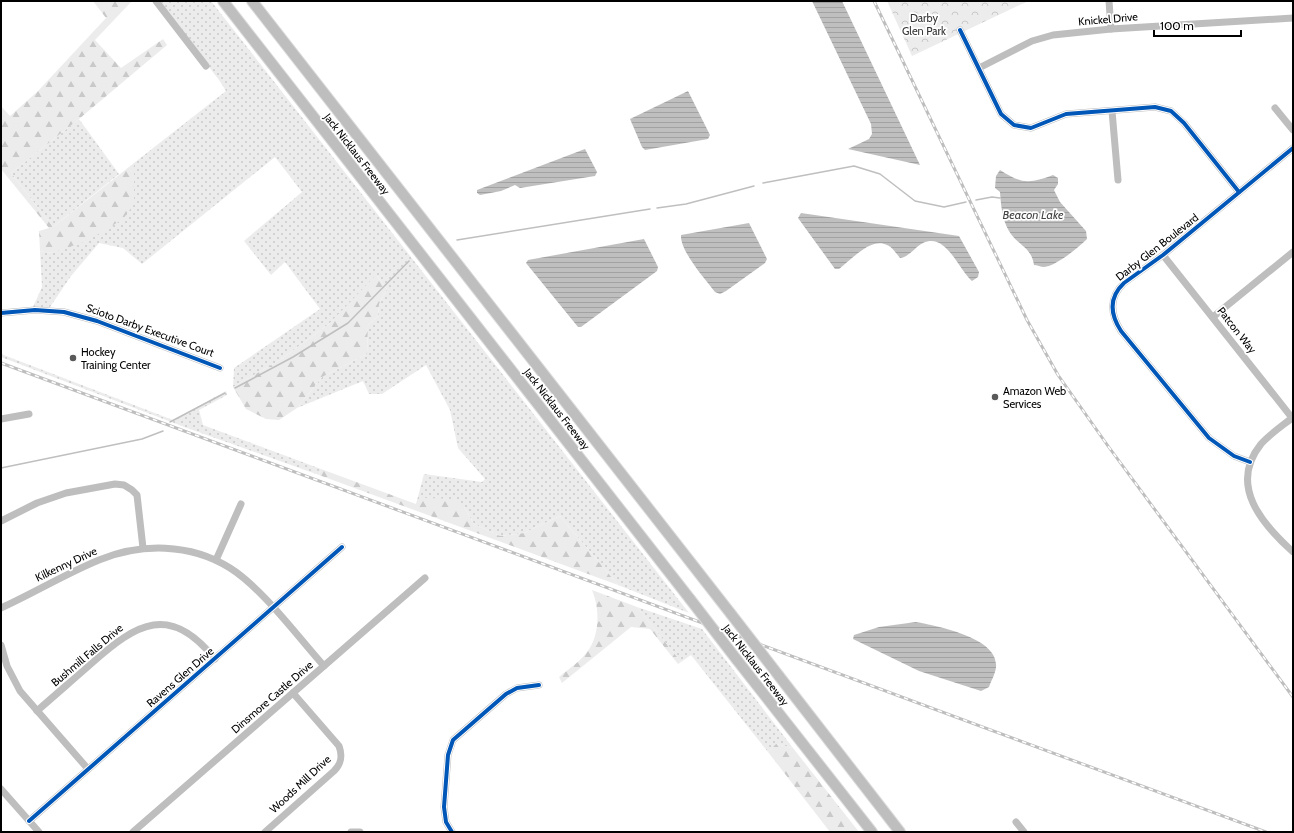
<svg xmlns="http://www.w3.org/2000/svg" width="1294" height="833" viewBox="0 0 1294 833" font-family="Cabin,sans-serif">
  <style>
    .grass { fill: url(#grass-dots) }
    .forest { fill: url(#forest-firs) }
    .park { fill: url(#park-crowns) }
    .water { fill: url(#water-rules) }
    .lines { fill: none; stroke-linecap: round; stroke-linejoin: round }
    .stream { stroke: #bfbfbf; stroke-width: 1.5 }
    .highway-casing { stroke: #dbdbdb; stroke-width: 12 }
    .minor { stroke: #bebebe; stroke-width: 7 }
    .highway { stroke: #bebebe; stroke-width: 10 }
    .rail-casing { stroke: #bebebe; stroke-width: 3 }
    .rail { stroke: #fff; stroke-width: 1.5; stroke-dasharray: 4.5; stroke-linecap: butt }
    .highway-bridge-casing { stroke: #dbdbdb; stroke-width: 12; stroke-linecap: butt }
    .highway-bridge { stroke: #bebebe; stroke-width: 10 }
    .cycleway-casing { stroke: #fff; stroke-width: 6 }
    .cycleway { stroke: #0057b8; stroke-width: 4 }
    .poi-dot { fill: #595959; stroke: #fff; stroke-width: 1.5 }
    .labels { text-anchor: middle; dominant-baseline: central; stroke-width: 3.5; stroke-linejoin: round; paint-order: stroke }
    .park-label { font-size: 11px; fill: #333; stroke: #fff }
    .street-label { font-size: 11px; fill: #000; stroke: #fff }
    .poi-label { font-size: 11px; fill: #000; stroke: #fff; text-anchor: start }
    .water-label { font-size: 12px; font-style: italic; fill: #444; stroke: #fff }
  </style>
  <defs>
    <pattern id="grass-dots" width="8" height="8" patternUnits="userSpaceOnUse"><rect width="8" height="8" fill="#ececec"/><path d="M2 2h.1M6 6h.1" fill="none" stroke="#c9c9c9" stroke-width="1.8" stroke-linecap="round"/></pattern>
    <pattern id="forest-firs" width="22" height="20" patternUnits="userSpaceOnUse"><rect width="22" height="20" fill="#ececec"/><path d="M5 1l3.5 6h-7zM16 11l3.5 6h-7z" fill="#c9c9c9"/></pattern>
    <pattern id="park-crowns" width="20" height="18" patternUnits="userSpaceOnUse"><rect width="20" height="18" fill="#ececec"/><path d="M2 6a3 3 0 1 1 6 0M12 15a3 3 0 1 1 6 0" fill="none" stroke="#c9c9c9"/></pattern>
    <pattern id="water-rules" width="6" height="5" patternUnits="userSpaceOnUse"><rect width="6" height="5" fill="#bfbfbf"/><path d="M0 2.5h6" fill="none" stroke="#a2a2a2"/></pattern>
  </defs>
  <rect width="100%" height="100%" fill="#fff"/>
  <g class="grass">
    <path d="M158,1H211L689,613L618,585L560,516L524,533L500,536L474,524L464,507L416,504L424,474L482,482L485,479L458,448L450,410L426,365L382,394H369L363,381L297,408L322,377L367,354L368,325L378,316L379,304L387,289L377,276L329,324L280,360L233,387L234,368L320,309L285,262L271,275L244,241L302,192L275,157L142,264L123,248L99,243L71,276L50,307H33L42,287L40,251L51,253L64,248L133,185L134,163L226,91L219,80Z"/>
    <path d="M79,119L119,174L53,227L11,173Z"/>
    <path d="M1,354L173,420L226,391L227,395L199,410L203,425L321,469L319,475L187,428L1,357Z"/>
    <path d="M637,607L702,629L793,748L776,744L768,752L691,655L681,662Z"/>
  </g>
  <g class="forest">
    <path d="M93,1H132L95,40L121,68L163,39L167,45L79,119L11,173L53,227L134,163V204L123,219L87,241L51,253L40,251L39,231L49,228L1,169V106L10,116L38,91L106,18Z"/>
    <path d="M376,275L387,289L379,304L378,316L368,325L367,354L322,377L297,408L279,420L266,419L246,409L233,387L280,360L329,324Z"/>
    <path d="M321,469L416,504L425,498L452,499L464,507L474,524L500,536L524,533L560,516L618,585L319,475Z"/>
    <path d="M592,590L637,607L681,662L678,664L650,629L631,627L562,683L559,677C568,669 580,662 587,652C600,636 600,609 592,590Z"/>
    <path d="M776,744L793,748L859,832H830L768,752Z"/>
  </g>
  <path class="park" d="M887,1H1028L912,56Z"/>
  <g class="water">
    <path d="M812,1H842L920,165L848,149L869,139L872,134L871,124Z"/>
    <path d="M688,91L710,135L708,139L645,150L642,147L630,119Z"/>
    <path d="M585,149L597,172L595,176L520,188L515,185L501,191L480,195L477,193V190Z"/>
    <path d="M1000,170C1022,184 1029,184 1053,175L1058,178V184L1054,190L1060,202L1086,231L1087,239C1078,248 1056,266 1044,267C1041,267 1037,265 1034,265C1031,246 1018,246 1009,231C1002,219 1001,205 1000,192L995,188L996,176Z"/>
    <path d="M801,213L959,236L979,272L978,277L972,281C958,269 946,232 923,243C915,247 909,257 900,258C896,253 892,247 887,245C871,237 851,260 839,269H835L798,218Z"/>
    <path d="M749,223L767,259L765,263L726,291L720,294L715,292C705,279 680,251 681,235Z"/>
    <path d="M644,239L658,267L657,271L581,327H578L526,263L528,260Z"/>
    <path d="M916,622C937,626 995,637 996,664C997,671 991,681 989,687L981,691L919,671L853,639L854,635L879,627Z"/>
  </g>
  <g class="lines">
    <g class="stream">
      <path d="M763,183L854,166L880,174L915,201L944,207L966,202"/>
      <path d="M976,200L992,197L1000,198"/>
      <path d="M657,208L686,204L754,186"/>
      <path d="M457,240L650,209"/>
      <path d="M235,388L293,357L348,323L409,261"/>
      <path d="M170,422L225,393"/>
      <path d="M1,468L142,439L163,431"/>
    </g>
    <defs>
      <g id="highway">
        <path d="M223,1L690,599"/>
        <path d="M252,1L731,614"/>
        <path d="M737,660L872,832"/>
        <path d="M779,676L900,832"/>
      </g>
    </defs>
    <use href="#highway" class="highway-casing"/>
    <g class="minor">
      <path d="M156,1L206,66"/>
      <path d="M1109,1L1111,29"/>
      <path d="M960,30L1001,114L1014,125L1031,128L1066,114L1155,107L1171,111L1184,123L1239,192"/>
      <path d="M979,68L1032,41L1053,35L1111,29L1293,18"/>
      <path d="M1275,108L1293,130"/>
      <path d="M1112,111L1118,180"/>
      <path d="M1163,255L1293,419"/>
      <path d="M1,313L35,310L64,312L97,321L220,368"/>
      <path d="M1213,317L1293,252"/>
      <path d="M1292,418C1282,426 1270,434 1261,444C1228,485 1262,524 1293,552"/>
      <path d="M1,419L29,414"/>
      <path d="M1250,462L1234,456L1209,438L1121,331C1110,314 1109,297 1124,283L1163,255L1293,148"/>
      <path d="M1,521L37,503L66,493L115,484L124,485L132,490L137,495L143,548"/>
      <path d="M216,560L241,504"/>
      <path d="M1,608C34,593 65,574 99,560C141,543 190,543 230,568C262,588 298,637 324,666"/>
      <path d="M1,645L7,666L20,691L88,769"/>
      <path d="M37,711C55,695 74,679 92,663C137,623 170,603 215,659"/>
      <path d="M1,789L39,832"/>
      <path d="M29,821L342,547"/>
      <path d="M1016,822L1024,832"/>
      <path d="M133,832L425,578"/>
      <path d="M265,832L334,771C341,764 343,757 339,746L293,693"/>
      <path d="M351,832H360"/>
      <path d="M452,832L446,822L444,807L448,755L453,740L506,694L517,688L539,685"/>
    </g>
    <use href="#highway" class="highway"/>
    <defs>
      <g id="rail">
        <path d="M874,1L1027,320L1058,375L1108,446L1293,697"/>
        <path d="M1,363L1266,832"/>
      </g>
    </defs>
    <use href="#rail" class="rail-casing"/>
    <use href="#rail" class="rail"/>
    <defs>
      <g id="highway-bridge">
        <path d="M690,599L737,660"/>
        <path d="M731,614L779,676"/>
      </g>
    </defs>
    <use href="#highway-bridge" class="highway-bridge-casing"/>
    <use href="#highway-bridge" class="highway-bridge"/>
    <defs>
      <g id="cycleway">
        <path d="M960,30L1001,114L1014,125L1031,128L1066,114L1155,107L1171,111L1184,123L1239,192"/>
        <path d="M1,313L35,310L64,312L97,321L220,368"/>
        <path d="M1250,462L1234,456L1209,438L1121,331C1110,314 1109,297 1124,283L1163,255L1293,148"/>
        <path d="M29,821L342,547"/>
        <path d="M452,832L446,822L444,807L448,755L453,740L506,694L517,688L539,685"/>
      </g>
    </defs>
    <use href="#cycleway" class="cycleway-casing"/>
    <use href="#cycleway" class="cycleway"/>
  </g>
  <g class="poi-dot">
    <circle cx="73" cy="358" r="4"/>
    <circle cx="995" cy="397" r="4"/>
  </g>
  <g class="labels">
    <g class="park-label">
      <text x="924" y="18">Darby<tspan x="924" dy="13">Glen Park</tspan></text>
    </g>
    <g class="street-label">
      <text transform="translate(1108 19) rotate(-5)">Knickel Drive</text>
      <text transform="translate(357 154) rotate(52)">Jack Nicklaus Freeway</text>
      <text transform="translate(1157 247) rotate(-38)">Darby Glen Boulevard</text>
      <text transform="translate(150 330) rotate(20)">Scioto Darby Executive Court</text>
      <text transform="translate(1237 330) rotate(52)">Patcon Way</text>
      <text transform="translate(557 409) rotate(52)">Jack Nicklaus Freeway</text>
      <text transform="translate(66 564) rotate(-25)">Kilkenny Drive</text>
      <text transform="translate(87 655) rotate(-40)">Bushmill Falls Drive</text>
      <text transform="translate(756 665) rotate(52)">Jack Nicklaus Freeway</text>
      <text transform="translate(180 677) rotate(-41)">Ravens Glen Drive</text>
      <text transform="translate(272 697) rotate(-41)">Dinsmore Castle Drive</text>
      <text transform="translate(300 784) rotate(-43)">Woods Mill Drive</text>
    </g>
    <g class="poi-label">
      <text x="81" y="352">Hockey<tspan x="81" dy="13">Training Center</tspan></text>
      <text x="1003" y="391">Amazon Web<tspan x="1003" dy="13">Services</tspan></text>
    </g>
    <g class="water-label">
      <text x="1033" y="214">Beacon Lake</text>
    </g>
  </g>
  <rect width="1294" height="833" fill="none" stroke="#000000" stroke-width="4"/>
  <path d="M1154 30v6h87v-6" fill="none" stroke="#000000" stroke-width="2"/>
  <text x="1160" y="30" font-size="12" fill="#000000" stroke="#ffffff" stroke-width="3" paint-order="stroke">100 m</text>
</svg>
